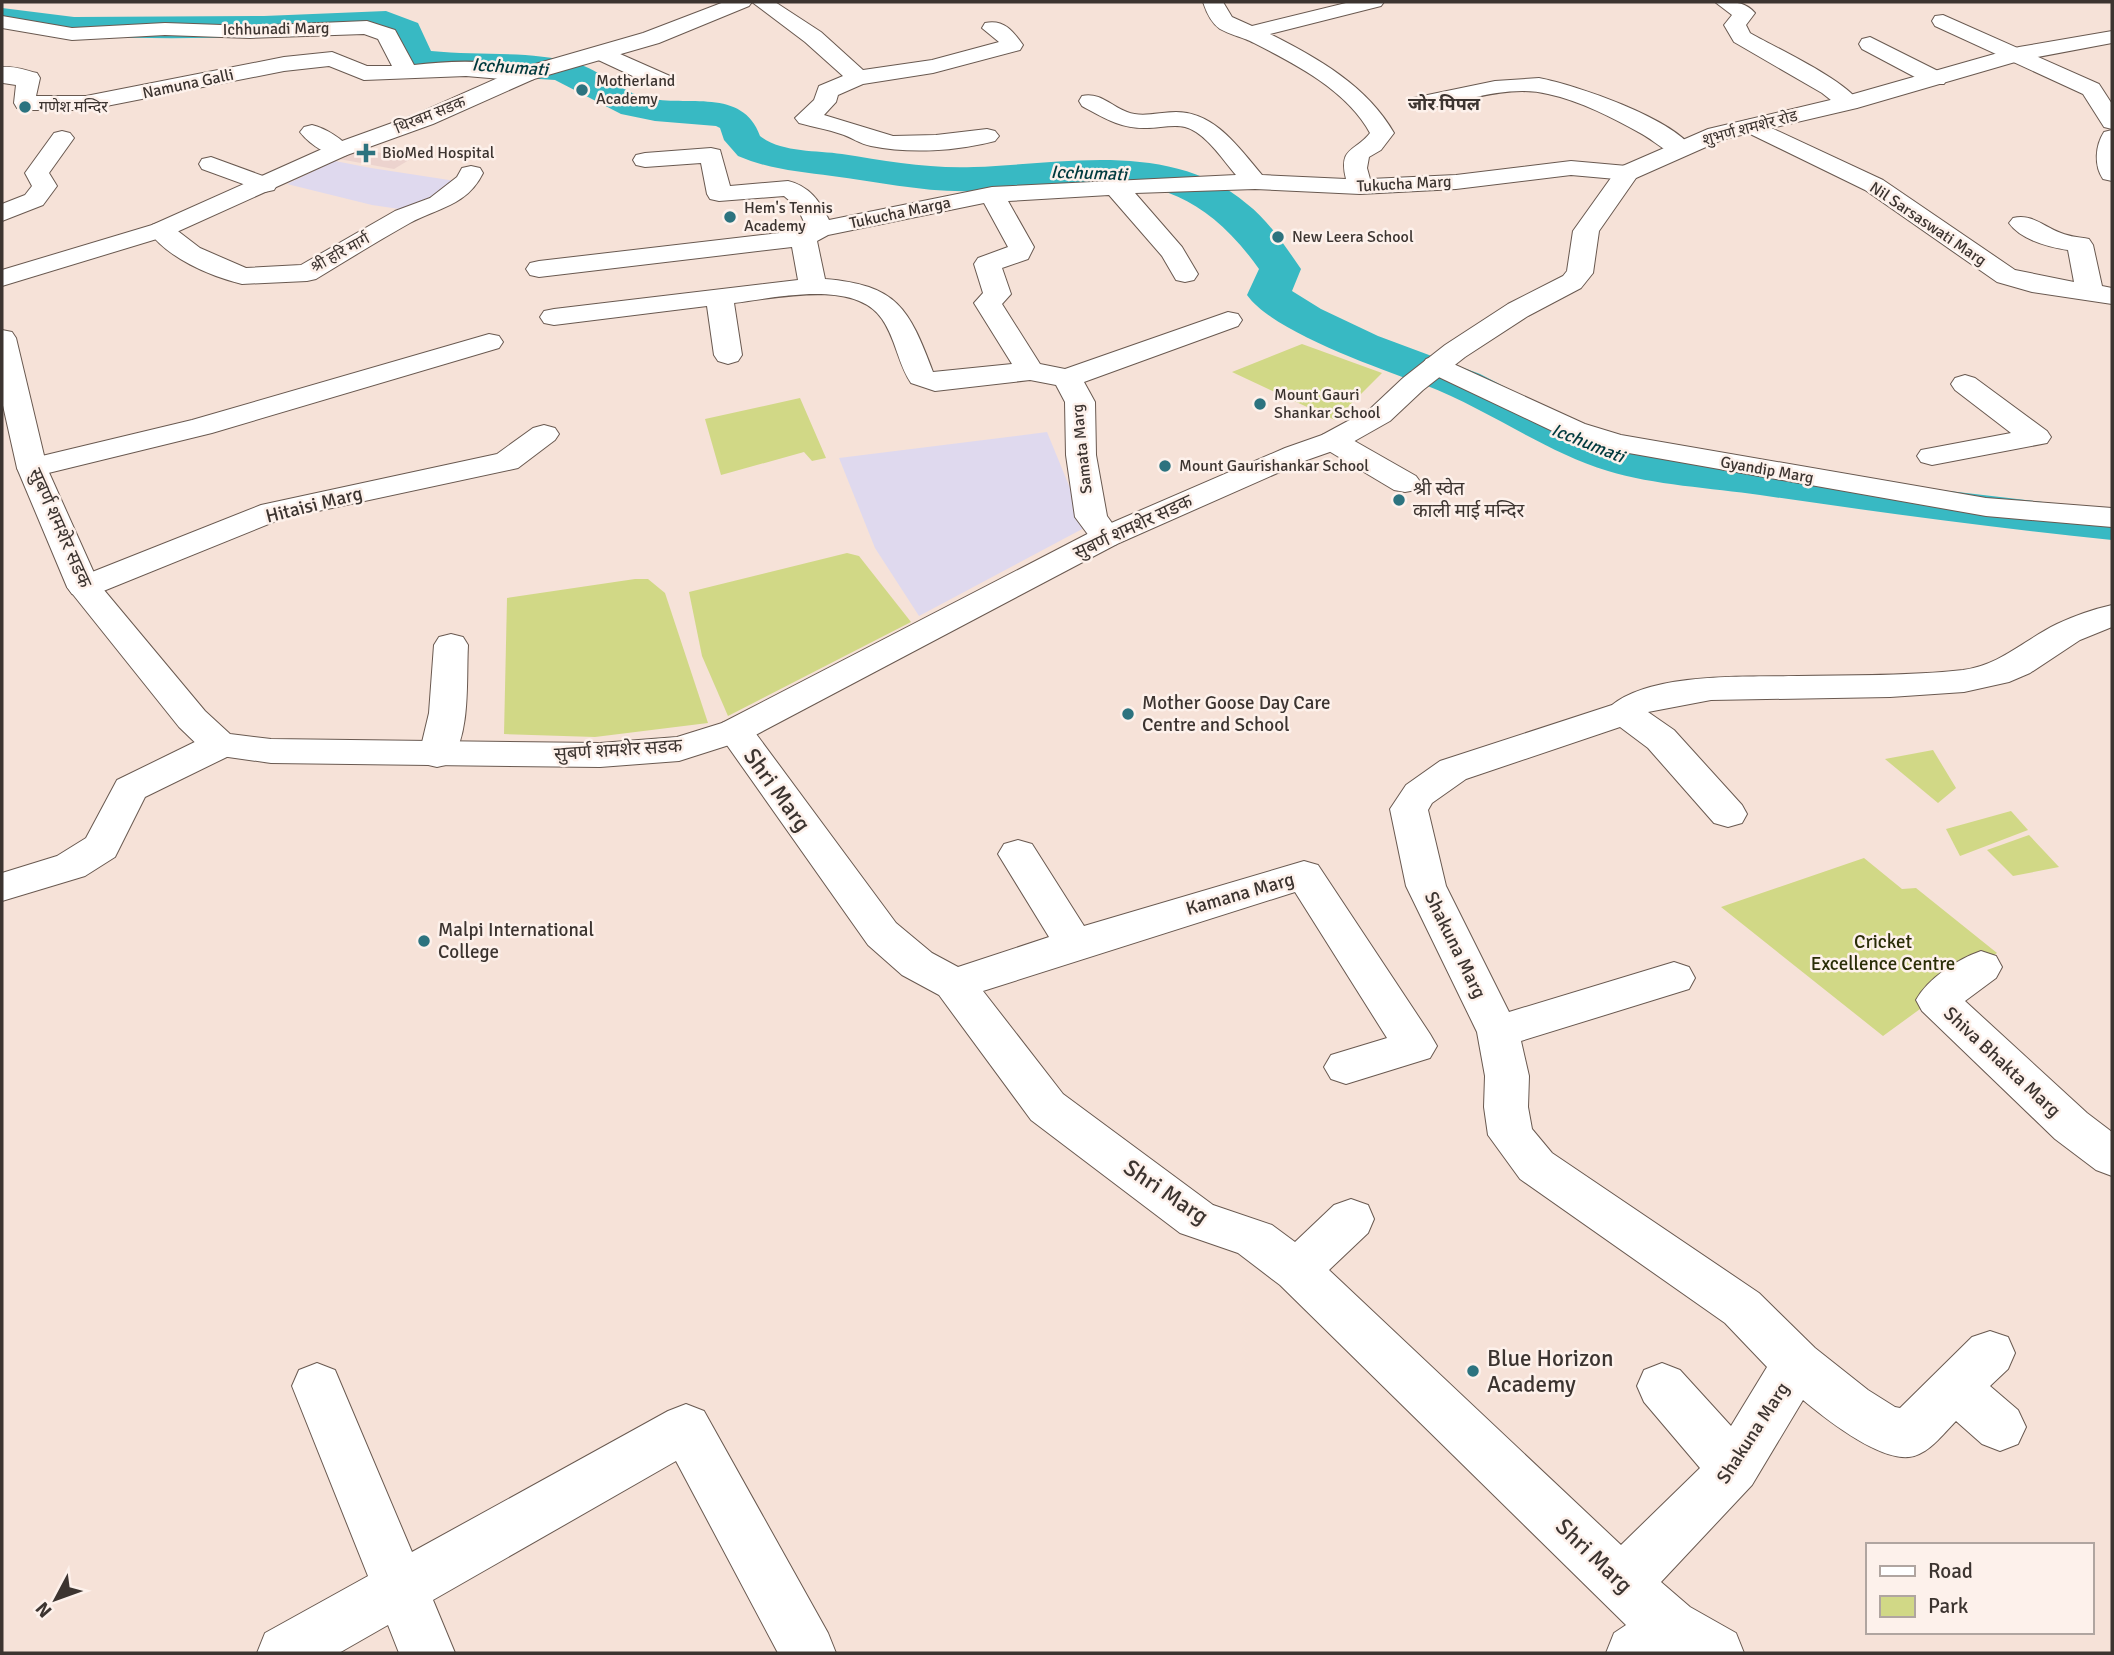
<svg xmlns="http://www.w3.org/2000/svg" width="2114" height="1655" viewBox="0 0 2114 1655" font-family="Signika,'Noto Sans Devanagari',sans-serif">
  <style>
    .commercial { fill: #dfd9ee }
    .medical { fill: #ecd3ce }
    .green { fill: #d1d886 }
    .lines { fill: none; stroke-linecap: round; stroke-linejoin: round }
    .river { fill: #38b9c3; fill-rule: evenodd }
    .minor-casing { stroke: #695950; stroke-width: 2 }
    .tertiary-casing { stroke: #695950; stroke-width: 2 }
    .secondary-casing { stroke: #695950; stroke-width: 2 }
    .primary-casing { stroke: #695950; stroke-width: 2 }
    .minor { fill: #fff; fill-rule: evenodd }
    .tertiary { fill: #fff; fill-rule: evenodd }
    .secondary { fill: #fff; fill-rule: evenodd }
    .primary { fill: #fff; fill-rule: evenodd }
    .poi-dot { fill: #2c737f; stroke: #fdf1eb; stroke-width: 2.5 }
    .labels { text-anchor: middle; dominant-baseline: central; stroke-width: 5; stroke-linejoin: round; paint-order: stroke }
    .far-street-label { font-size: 16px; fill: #3c3430; stroke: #fdf1eb }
    .far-poi-label { font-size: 16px; fill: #3c3430; stroke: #fdf1eb; text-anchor: start }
    .far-water-label { font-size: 18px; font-style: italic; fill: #003a3e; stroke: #fdf1eb }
    .far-neighbourhood-label { font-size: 18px; font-weight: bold; fill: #3c3430; stroke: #fdf1eb }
    .poi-label { font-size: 19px; fill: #3c3430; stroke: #fdf1eb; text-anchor: start }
    .street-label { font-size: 19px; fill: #3c3430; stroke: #fdf1eb }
    .park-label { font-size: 19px; fill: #2a2d07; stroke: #fdf1eb }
    .near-street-label { font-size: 23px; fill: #3c3430; stroke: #fdf1eb }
    .near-poi-label { font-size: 23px; fill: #3c3430; stroke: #fdf1eb; text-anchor: start }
  </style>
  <rect width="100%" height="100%" fill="#f6e2d8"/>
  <g class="commercial">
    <path d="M335,161L371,168L462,182L413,211L372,205L287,184Z"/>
    <path d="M1047,432L1086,527L919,616L875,548L839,458Z"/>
  </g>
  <path class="medical" d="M361,148L409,160L394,169L339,159Z"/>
  <g class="green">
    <path d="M1302,344L1382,373L1335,420L1232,372Z"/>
    <path d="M800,398L826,458L812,461L804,452L721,475L705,419Z"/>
    <path d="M847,553L859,556L911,622L728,716L702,656L689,592Z"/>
    <path d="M635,579H648L665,593L708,723L595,737L504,734L507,598Z"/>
    <path d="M1933,750L1956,788L1938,803L1885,759Z"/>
    <path d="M2011,811L2028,830L1960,856L1946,829Z"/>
    <path d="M2029,835L2059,867L2013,876L1987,850Z"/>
    <path d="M1864,858L1902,889L1916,888L1997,953L1883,1036L1721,907Z"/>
  </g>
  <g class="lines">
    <path class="river" d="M2,8L74,17L264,16L386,11L418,23L431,51C478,56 530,50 575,63C601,70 621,92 647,98C686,107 743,87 760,136C782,153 816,150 842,154C886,161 930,169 974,167C1064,164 1171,140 1247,204C1269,221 1285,246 1301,269L1292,291L1321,309L1378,336L1480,374L1581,426L1634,447L1881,483L2112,510V540C1994,528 1877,512 1760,495C1712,488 1653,485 1608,471C1543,451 1488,409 1425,385C1381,369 1273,332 1247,295L1259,269C1177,153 1097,185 975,191C927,193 880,182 832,176C800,172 768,169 738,156L724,140L720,128L716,126L655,121L621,114L555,80L442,73L405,67L391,36L381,31C255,37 127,45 2,28Z"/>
    <defs>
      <g id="minor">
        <path d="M752,2H775L821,32L863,70L932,60L999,42L982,28L985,23C1004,19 1013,31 1023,45L1020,50L933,73L863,84L838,95L836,102L824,115L893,136L936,135L987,129L995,131L999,136L995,141C957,151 910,154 871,146C860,144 851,137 841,134C827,129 813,127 799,123L795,118L814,100L819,86L843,76L805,42Z"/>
        <path d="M1203,2H1223L1232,17L1252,26L1350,2H1384L1381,6L1270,34C1318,58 1367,86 1394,133L1381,150L1369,157L1367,168L1370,179L1456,175L1571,161L1627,166L1636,168L1639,173L1636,178L1627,180L1571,175L1456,189L1360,194L1255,189L1135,193L1182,247L1198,274L1194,280L1185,282L1176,280L1162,256L1109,195L1008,201L1034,247L1028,259L1002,268L1011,294L1002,304L1040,364L1065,369L1228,312L1238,314L1242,320L1238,326L1084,382L1095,402L1096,455L1107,516L1122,537L1117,544L1106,547L1095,544L1075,517L1066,455L1065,402L1056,385L1030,380L935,391L911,383C898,364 896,339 882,319C855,279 775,298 734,303L742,355L738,361L728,364L718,361L714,355L707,306L554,325L544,323L540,317L544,311L554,309L798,280L792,247L539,277L530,275L526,269L530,263L539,261L797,231L806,226L797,207L784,196L719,201L710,199L707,194L701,163L645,167L636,165L633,160L636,155L645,153L711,148L720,150L730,186L788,181C809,186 820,201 829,220L992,187L1236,175C1223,160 1205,132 1185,127C1173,124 1159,128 1147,128C1121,129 1104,118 1082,106L1079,101L1082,96C1100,92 1111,106 1127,112C1142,118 1160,112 1176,112C1215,112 1239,148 1262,175L1346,179C1338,147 1355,152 1370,133C1346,89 1293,63 1250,41C1241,37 1229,34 1220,29C1211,23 1206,11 1203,2ZM984,203L1008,247L978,258L974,264L983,293L974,303L1012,364L933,372C909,308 897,285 825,279L817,241L828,235Z"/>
        <path d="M1715,2C1730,2 1744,0 1755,13L1746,25L1750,33C1778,49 1844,79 1860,103L1857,108H1841L1822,93L1734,42L1724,25L1732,15Z"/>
        <path d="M1943,15L2099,84L2112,104V129L2104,127L2083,94L1935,26L1932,21L1935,16Z"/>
        <path d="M2,16L72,28L165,23L250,26L367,21L395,30L414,65C452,60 496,60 534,69L537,74L534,79L526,81L466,76L364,80L329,66L284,71L86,110H25L17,108L14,103L16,85L3,83L2,67C15,66 24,70 37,73L40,78L36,96H86L284,57L332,52L367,66H392L378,39L364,34L250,38L165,35L72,40L2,28Z"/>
        <path d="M1870,37L1944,74L1947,79L1944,84H1928L1862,49L1859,44L1862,39Z"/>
        <path d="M602,46L670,76L673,81L670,86H654L594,58L591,53L594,48Z"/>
        <path d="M1539,78C1576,85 1672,118 1693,149L1689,154C1684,155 1679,157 1674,154C1663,150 1653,140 1642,134C1613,118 1581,101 1548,94C1508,84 1461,102 1421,110L1413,108L1410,103L1413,98L1495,81Z"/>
        <path d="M1752,119L1883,180L2015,270L2074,282L2068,250C2049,247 2021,240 2009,223L2013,218C2032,213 2044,227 2061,233C2070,237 2080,237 2089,239L2093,245L2102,286L2112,288V304L2032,292L1997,282L1865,190L1744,131L1740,126L1744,121Z"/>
        <path d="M312,125C325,128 343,139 351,150L347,155C331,159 310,145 300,132L304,127Z"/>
        <path d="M2112,130V181L2103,179C2094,166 2095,146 2104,132Z"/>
        <path d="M62,131L70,133L74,138L49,173L57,186L43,205L2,221V204L25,195L32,186L25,173L54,133Z"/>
        <path d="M211,157L274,180L277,185L274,190L265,192L202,169L199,164L202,159Z"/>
        <path d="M471,166L480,168L483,173C467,206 437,208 410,223C378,241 347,260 316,279L307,281L242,284C210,276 167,258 148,230L152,225L161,222L170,225L200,248L246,268L301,265L395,211L430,198L457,177L462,168Z"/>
        <path d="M489,334L499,336L503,342L499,348L212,433L32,477L21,475L17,468L21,461L192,420Z"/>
        <path d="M1436,356L1585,424L1621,435L1986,498L2112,508V527L1986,516L1606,449L1563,436L1426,371L1422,365L1426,359Z"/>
        <path d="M1965,375L1975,378L2047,431L2051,437L2047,443L1932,465L1921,462L1917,456L1921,450L2011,433L1955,390L1951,384L1955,378Z"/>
        <path d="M544,425L555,428L559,434L555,440L518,468L281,519L96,594L84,597L72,594L67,587L72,580L261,505L497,454L533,428Z"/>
        <path d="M1333,432L1344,435L1416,476L1421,483L1416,490L1405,492L1394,490L1322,447L1318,441L1322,435Z"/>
        <path d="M2112,605V627L2080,640L2030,673L2009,682L1964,692L1890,697L1711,700L1648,712L1674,730L1742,805L1747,814L1742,823L1728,827L1714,823L1648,748L1620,727L1466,779L1432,803L1428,810L1446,886L1509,1012L1674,962L1689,967L1695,978L1689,989L1521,1041L1529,1076L1528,1107L1532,1129L1552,1153L1759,1293L1815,1348L1868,1390L1895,1407L1900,1408L1972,1337L1990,1331L2008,1337L2015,1353L2008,1369L1990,1386L2018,1410L2026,1427L2018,1444L2000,1451L1982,1444L1956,1421C1943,1434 1928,1455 1909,1457C1877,1460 1826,1419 1803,1400L1752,1485L1661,1582L1690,1607L1736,1633L1744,1653H1606L1614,1633L1626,1625L1280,1285L1238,1253L1180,1233L1031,1120L939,995L902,975L868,945L717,731L722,723L735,719L748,723L896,923L932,953L958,967L1049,937L998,854L1004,844L1018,840L1032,844L1084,926L1304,861L1318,865L1430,1034L1437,1046L1430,1058L1346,1084L1331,1079L1324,1067L1331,1055L1387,1038L1295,892L983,991L1063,1094L1213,1205L1272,1225L1295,1242L1334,1205L1351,1199L1368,1205L1374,1219L1368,1233L1329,1270L1621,1545L1700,1468L1644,1402L1637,1386L1644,1370L1662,1363L1680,1370L1731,1426L1767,1367L1725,1323L1520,1179L1488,1135L1484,1107L1485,1076L1477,1032L1406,886L1390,809L1406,785L1440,761L1612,705C1653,672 1747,677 1798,676C1853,675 1908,676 1963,670C2001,665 2024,640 2057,624C2074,616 2094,609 2112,605Z"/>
        <path d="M451,634L463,637L468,645C466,682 471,731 450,764L437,767L424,764L419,755L429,713L434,645L439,637Z"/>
        <path d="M1981,951L1996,956L2002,967L1996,978L1965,1001L2087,1113L2112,1132V1176L2096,1170L2055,1139L1922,1011L1916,1000C1928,978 1958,959 1981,951Z"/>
        <path d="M317,1363L335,1370L412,1552L668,1411L686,1404L704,1411L828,1633L836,1653H778L676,1461L433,1600L455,1653H399L388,1625L339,1653H257L265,1633L368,1576L292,1386L299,1370Z"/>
      </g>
      <path id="tertiary" d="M220,733L233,736L238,745L233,754L145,797L115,857L85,876L2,901V873L57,856L86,838L117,780L207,736Z"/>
      <path id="secondary" d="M2112,31V43L2022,60L1857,108L1724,139L1636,178L1599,231L1593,273L1581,288L1528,316L1465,357L1423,390L1390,421L1344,447L1307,460L1117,544L748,739L679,761L600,767L271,763L207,754L179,727L67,587L17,468L2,401V330L12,332L16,338L47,468L99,584L205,711L230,734L271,739L600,743L677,737L722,723L1095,530L1285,448L1322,435L1370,409L1403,378L1445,345L1508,304L1563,276L1567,271L1573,231L1618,168L1708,129L1843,97L2019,47Z"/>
      <path id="primary" d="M724,2H752L749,6L659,43L534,79L433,124L347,155L170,235L2,286V270L152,225L331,145L417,114L518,69L643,33Z"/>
    </defs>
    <use href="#minor" class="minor-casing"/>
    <use href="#tertiary" class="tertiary-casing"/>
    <use href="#secondary" class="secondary-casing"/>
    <use href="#primary" class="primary-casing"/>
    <use href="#minor" class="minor"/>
    <use href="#tertiary" class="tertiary"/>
    <use href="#secondary" class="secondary"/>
    <use href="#primary" class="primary"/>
  </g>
  <g class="poi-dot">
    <circle cx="582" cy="90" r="7"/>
    <circle cx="25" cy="107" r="7"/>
    <path d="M362.5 142.5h7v7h7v7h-7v7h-7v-7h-7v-7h7z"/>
    <circle cx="730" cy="217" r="7"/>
    <circle cx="1278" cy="237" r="7"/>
    <circle cx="1260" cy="404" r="7"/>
    <circle cx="1165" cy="466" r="7"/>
    <circle cx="1399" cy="500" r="7"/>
    <circle cx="1128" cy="714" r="7"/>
    <circle cx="424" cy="941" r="7"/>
    <circle cx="1473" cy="1371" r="7"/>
  </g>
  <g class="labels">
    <g class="far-street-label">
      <text transform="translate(276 29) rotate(-1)">Ichhunadi Marg</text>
      <text transform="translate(188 84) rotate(-12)">Namuna Galli</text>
      <text transform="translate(430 115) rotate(-22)">थिरबम सडक</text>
      <text transform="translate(1750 128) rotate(-15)">शुभर्ण शमशेर रोड</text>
      <text transform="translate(1404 184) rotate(-3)">Tukucha Marg</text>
      <text transform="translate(900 213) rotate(-12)">Tukucha Marga</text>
      <text transform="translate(1928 224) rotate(34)">Nil Sarsaswati Marg</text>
      <text transform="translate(340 253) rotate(-29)">श्री हरि मार्ग</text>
      <text transform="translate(1082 449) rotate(-96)">Samata Marg</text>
      <text transform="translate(1767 470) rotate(10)">Gyandip Marg</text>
    </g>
    <g class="far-poi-label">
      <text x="596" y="81">Motherland<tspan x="596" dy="18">Academy</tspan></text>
      <text x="39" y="107">गणेश मन्दिर</text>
      <text x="382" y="153">BioMed Hospital</text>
      <text x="744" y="208">Hem's Tennis<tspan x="744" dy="18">Academy</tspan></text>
      <text x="1292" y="237">New Leera School</text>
      <text x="1274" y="395">Mount Gauri<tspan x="1274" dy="18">Shankar School</tspan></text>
      <text x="1179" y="466">Mount Gaurishankar School</text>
    </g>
    <g class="far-water-label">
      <text transform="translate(510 67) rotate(4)">Icchumati</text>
      <text transform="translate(1089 173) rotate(2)">Icchumati</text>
      <text transform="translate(1588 443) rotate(22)">Icchumati</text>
    </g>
    <g class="far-neighbourhood-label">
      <text x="1444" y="104">जोर पिपल</text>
    </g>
    <g class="poi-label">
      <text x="1413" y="489">श्री स्वेत<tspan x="1413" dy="22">काली माई मन्दिर</tspan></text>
      <text x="1142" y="703">Mother Goose Day Care<tspan x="1142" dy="22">Centre and School</tspan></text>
      <text x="438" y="930">Malpi International<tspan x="438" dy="22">College</tspan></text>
    </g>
    <g class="street-label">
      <text transform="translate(314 505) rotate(-14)">Hitaisi Marg</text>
      <text transform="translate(1133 527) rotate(-25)">सुबर्ण शमशेर सडक</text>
      <text transform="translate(60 528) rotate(66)">सुबर्ण शमशेर सडक</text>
      <text transform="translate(618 750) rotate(-4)">सुबर्ण शमशेर सडक</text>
      <text transform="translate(1240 894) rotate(-16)">Kamana Marg</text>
      <text transform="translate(1455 945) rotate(64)">Shakuna Marg</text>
      <text transform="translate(2002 1062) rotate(43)">Shiva Bhakta Marg</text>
      <text transform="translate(1753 1433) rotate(-57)">Shakuna Marg</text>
    </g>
    <g class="park-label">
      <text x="1883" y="942">Cricket<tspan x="1883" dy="22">Excellence Centre</tspan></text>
    </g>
    <g class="near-street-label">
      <text transform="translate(777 790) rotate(54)">Shri Marg</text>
      <text transform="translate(1166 1192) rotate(34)">Shri Marg</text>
      <text transform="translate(1594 1556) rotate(44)">Shri Marg</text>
    </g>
    <g class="near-poi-label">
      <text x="1487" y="1358">Blue Horizon<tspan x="1487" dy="26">Academy</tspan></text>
    </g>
  </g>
  <rect width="2114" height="1655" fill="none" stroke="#3c3430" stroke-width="7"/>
  <rect x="1866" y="1543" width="228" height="91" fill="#fdf1eb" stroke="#b0a5a0" stroke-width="2"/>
  <rect x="1880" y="1566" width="35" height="10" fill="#ffffff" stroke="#b0a5a0" stroke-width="2"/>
  <text x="1928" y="1578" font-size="21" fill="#3c3430">Road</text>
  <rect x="1880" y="1596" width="35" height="21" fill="#d1d886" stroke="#b0a5a0" stroke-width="2"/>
  <text x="1928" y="1613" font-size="21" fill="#3c3430">Park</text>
  <g transform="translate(56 1599) rotate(229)" stroke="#fdf1eb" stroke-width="5" paint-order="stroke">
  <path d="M0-5L12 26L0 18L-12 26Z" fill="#3c3430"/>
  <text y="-10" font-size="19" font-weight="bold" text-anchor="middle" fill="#3c3430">N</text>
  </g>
</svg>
